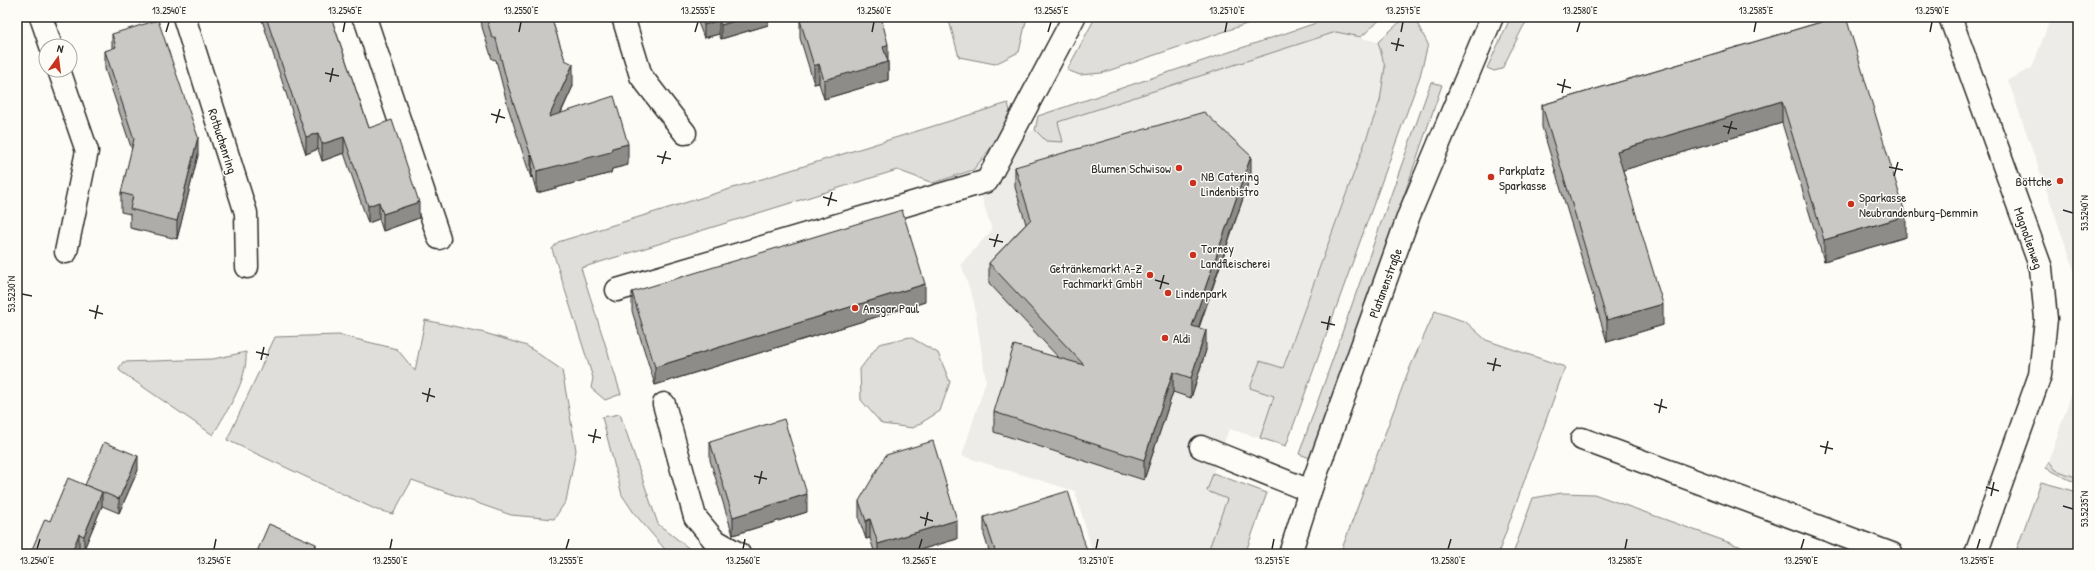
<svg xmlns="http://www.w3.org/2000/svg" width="2095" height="571" viewBox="0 0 2095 571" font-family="'Patrick Hand',sans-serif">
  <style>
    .built { fill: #edece8 }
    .green { fill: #dfdeda; stroke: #858482 }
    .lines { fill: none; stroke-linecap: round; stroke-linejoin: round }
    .minor-casing { stroke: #2b2b2b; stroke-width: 25 }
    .minor { stroke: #fdfcf7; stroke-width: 22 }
    .wall { fill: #adaca9; stroke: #2b2b2b }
    .shaded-wall { fill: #8d8c89; stroke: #2b2b2b }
    .building { fill: #c9c8c4; stroke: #2b2b2b }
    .ticks { fill: none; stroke: #2b2b2b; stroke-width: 1.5 }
    .poi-dot { fill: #c8321e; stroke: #fdfcf7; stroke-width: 1.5 }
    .labels { text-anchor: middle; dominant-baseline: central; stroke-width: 3; stroke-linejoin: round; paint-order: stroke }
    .street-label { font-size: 13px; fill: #2b2b2b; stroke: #fdfcf7 }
    .poi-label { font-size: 13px; fill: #2b2b2b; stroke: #fdfcf7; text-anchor: start }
    .neatline { fill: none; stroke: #2b2b2b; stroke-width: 1.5 }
    .ticks-label { font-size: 10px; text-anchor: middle; fill: #2b2b2b }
  </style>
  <rect width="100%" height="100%" fill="#fdfcf7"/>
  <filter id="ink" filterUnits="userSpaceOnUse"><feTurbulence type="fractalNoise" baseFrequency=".025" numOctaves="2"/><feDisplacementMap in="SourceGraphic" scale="8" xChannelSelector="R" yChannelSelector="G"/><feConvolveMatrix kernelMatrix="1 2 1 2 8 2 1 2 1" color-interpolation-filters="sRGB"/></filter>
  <g filter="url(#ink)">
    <g class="built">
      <path d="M2051,17H2078V281L2008,80L2032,68Z"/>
      <path d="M1336,32L1378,42L1385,67L1380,101L1282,368L1260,361L1250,388L1274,396L1260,438L1229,429L1207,490L1227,499L1207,554H1093L1075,491L962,456L986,381L974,302L961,264L992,230L973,170L998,139L1035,130L1046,141L1063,142L1058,122Z"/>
      <path d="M2078,374V478L2056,470L2049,461Z"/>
    </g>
    <g class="green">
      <path d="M948,17H1027L1019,52L995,64L959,57Z"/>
      <path d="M1098,17L1207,19L1267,17L1102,73L1080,75L1067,70L1095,18Z"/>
      <path d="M1334,17H1383L1361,37L1336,32L1058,122L1063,142L1046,141L1035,130L1038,116Z"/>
      <path d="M1513,17H1530L1523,27L1502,69L1494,71L1487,68L1508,23Z"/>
      <path d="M1403,19L1417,23L1428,44L1420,76L1286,446L1260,438L1274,396L1250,388L1260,361L1283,368L1380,101L1385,67L1378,42Z"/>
      <path d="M1431,82L1442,85L1313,459L1299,454Z"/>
      <path d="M1008,103L1010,111L998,139L973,170L933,183L897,170L581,268L621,394L605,400L591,388L593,378L552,249L558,242Z"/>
      <path d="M1435,311L1466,322L1486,340L1565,367L1498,554H1340L1408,372Z"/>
      <path d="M425,320L485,333L527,346L562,370L576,450L566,501L554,519L511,515L412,480L393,514L377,510L227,440L275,337L339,335L397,349L415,371Z"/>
      <path d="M910,337L938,353L950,382L940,411L913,428L882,424L861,400L860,369L879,344Z"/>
      <path d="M246,352C248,381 227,410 213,435L120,371L119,368L123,362L213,359Z"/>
      <path d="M620,414L658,524L696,554H669L634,513L622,495L602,417Z"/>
      <path d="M2049,461L2056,470L2078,478V484L2046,468Z"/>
      <path d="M1213,473L1267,493L1245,554H1207L1227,499L1207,491Z"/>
      <path d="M2041,482L2078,492V554H2015Z"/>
      <path d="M1562,493L1594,494L1761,554H1513L1533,498Z"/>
    </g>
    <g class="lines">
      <defs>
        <g id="minor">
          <path d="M41,17L51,46"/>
          <path d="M184,17L246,213L247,267"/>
          <path d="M363,17L366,21L439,238"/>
          <path d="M623,17L641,76L685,133"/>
          <path d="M1950,17L2041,268L2046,319L2040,375L1976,554"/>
          <path d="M59,70L87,151L66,252"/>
          <path d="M617,290L987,181L1074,17"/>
          <path d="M664,404L695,517L714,540L739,554"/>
          <path d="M1582,439L1892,554"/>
          <path d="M1201,447L1310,491"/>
          <path d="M1290,554L1310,491L1409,215L1492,17"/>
        </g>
      </defs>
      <use href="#minor" class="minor-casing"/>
      <use href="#minor" class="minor"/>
    </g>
    <g class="wall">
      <path d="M261,17H331L369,128L419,218L383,231L379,219L368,223L344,153L322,161L318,149L306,154Z"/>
      <path d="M481,17H551L573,86L561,113L628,165L612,169L611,173L537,193L532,176L531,178L508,107L496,60L492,59L482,27Z"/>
      <path d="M696,17H768V25L721,39L719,34L704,38Z"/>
      <path d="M1838,17L1906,237L1824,261L1782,123L1623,170L1663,325L1607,342L1542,127V105Z"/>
      <path d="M800,20L888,63V80L824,99L819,83L814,84L800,38Z"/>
      <path d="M112,34L198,155L177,239L130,228V214L121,212V193L132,150L105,69V51L112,49Z"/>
      <path d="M1015,167L1251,175L1199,328L1206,350L1191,398L1173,392L1144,480L994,432V412L1059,358L989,283V263L1026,224L1015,187Z"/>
      <path d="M632,292L925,302L655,385L632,311Z"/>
      <path d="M710,442L807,512L733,535L710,460Z"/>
      <path d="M138,470L119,513L102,506L84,549L79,547L50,521L85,485Z"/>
      <path d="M859,501L957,539L906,554H875L870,538L866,539L859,519Z"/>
      <path d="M984,517L1088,554H990L984,535Z"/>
    </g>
    <g class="shaded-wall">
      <path d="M748,17H768V25L721,39V25Z"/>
      <path d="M719,20V34L704,38V25Z"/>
      <path d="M888,44V80L824,99V80L883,47Z"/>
      <path d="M573,64V86L549,138V117Z"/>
      <path d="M819,64V83L814,84V66Z"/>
      <path d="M1782,101V123L1617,172V151Z"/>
      <path d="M318,133V149L306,154V137Z"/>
      <path d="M198,137V155L177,239V221Z"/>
      <path d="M344,137V153L322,161V144Z"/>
      <path d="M628,144V165L612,169L611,173L537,193V171L612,148Z"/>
      <path d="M532,155V176L531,178V156Z"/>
      <path d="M1251,156V175L1192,346V326Z"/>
      <path d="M379,202V219L368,223V206Z"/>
      <path d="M419,202V218L383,231V214Z"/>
      <path d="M1906,216V237L1824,261V240Z"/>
      <path d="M925,284V302L655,385V367Z"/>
      <path d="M1663,304V325L1607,342V320Z"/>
      <path d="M1206,330V350L1191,398V378Z"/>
      <path d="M1173,372V392L1144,480V460Z"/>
      <path d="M138,456V470L119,513V499Z"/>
      <path d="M102,492V506L84,549V536Z"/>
      <path d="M807,494V512L733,535V517Z"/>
      <path d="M870,519V538L866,539V521Z"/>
      <path d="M957,520V539L906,554H878V544Z"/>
      <path d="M79,534V547L76,554H71Z"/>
      <path d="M316,544V554H312Z"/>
    </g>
    <g class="building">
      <path d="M266,17H331L369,128L392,120L419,202L383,214L379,202L368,206L344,137L322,144L318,133L306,137Z"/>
      <path d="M486,17H551L565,60L573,64L549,117L614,96L628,144L612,148L611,152L537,171L532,155L531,156L508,86L496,39L492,37Z"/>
      <path d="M701,17H748L721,25L719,20L704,25Z"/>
      <path d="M810,17H881L888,44L883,47L888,62L824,80L819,64L814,66L800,20Z"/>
      <path d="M1838,17H1846L1906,216L1824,240L1782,101L1617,151L1663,304L1607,320L1542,105Z"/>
      <path d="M158,20L198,137L177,221L130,209L133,196L121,193L134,139L105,51L116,47L112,34Z"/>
      <path d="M1204,112L1251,156L1192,326L1206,330L1191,378L1173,372L1144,460L994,412L1014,345L1084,365L989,263L1031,219L1015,167Z"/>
      <path d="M902,210L925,284L655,367L632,292Z"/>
      <path d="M784,419L807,494L733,517L710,442Z"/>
      <path d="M933,441L957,520L878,544L870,519L866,521L859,501L886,455Z"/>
      <path d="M104,442L138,456L119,499L85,485Z"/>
      <path d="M68,478L102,492L84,536L79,534L71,554H30L45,519L50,521Z"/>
      <path d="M1068,491L1088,554H996L984,517Z"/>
      <path d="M269,524L316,544L312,554H256Z"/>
    </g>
  </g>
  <path class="ticks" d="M166,32L169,22M343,32L345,22M519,32L521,22M695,32L698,22M872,32L874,22M1048,32L1051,22M1225,32L1227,22M1401,32L1403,22M1577,32L1580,22M1754,32L1756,22M1930,32L1932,22M1391,43L1404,46M1396,51L1399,38M325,73L339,76M330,82L333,68M1557,84L1571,88M1562,93L1565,79M491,114L505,118M496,123L500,109M1723,126L1737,129M1728,134L1732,121M657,156L671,159M662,164L666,151M1889,167L1903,170M1894,176L1898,162M823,197L837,201M828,206L832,192M2063,210L2073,213M989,239L1003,242M994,247L998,234M1155,280L1169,284M1160,289L1164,275M22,294L32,296M89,310L103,314M95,319L98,305M1321,322L1335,325M1327,330L1330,316M256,352L269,355M261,360L264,347M1487,363L1501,366M1493,371L1496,358M422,393L435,397M427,402L430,388M1654,404L1667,408M1659,413L1662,399M588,435L601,438M593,443L596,429M1820,446L1833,449M1825,454L1828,441M754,476L767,479M759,484L762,471M1986,487L1999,491M1991,496L1994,482M2063,506L2073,509M920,517L933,521M925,526L928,512M37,549L40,539M214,549L216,539M390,549L392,539M566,549L569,539M743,549L745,539M919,549L922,539M1096,549L1098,539M1272,549L1274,539M1448,549L1451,539M1625,549L1627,539M1801,549L1804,539M1977,549L1980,539"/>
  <g class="poi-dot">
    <circle cx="1179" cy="168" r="4"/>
    <circle cx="1491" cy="177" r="4"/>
    <circle cx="2060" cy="181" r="4"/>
    <circle cx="1193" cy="183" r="4"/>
    <circle cx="1851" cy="204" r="4"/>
    <circle cx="1193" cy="255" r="4"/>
    <circle cx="1150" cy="275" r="4"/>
    <circle cx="1168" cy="293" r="4"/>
    <circle cx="855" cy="308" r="4"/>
    <circle cx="1165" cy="338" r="4"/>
  </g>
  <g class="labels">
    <g class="street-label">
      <text transform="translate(223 141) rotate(72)">Rotbuchenring</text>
      <text transform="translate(2029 238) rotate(71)">Magnolienweg</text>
      <text transform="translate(1385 283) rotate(-70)">Platanenstraße</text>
    </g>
    <g class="poi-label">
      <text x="1171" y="168" text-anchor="end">Blumen Schwisow</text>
      <text x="1499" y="170">Parkplatz<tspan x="1499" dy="15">Sparkasse</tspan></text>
      <text x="1201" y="176">NB Catering<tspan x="1201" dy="15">Lindenbistro</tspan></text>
      <text x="2052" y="181" text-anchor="end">Böttche</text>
      <text x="1859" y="197">Sparkasse<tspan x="1859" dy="15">Neubrandenburg-Demmin</tspan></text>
      <text x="1201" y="248">Torney<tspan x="1201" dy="15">Landfleischerei</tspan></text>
      <text x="1142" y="268" text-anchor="end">Getränkemarkt A-Z<tspan x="1142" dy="15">Fachmarkt GmbH</tspan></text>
      <text x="1176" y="293">Lindenpark</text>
      <text x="863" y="308">Ansgar Paul</text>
      <text x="1173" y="338">Aldi</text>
    </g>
  </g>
  <rect width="2095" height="571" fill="none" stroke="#fdfcf7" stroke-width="44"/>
  <g transform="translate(58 58) rotate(14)"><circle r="19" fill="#fdfcf7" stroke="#a9a8a5"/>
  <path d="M0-3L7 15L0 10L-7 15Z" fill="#c8321e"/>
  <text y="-6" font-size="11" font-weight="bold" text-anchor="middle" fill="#2b2b2b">N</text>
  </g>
  <rect x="22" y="22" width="2051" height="527" class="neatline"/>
  <g class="ticks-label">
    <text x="169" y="14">13.2540°E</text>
    <text x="345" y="14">13.2545°E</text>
    <text x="521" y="14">13.2550°E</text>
    <text x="698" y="14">13.2555°E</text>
    <text x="874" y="14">13.2560°E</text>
    <text x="1051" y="14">13.2565°E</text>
    <text x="1227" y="14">13.2570°E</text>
    <text x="1403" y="14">13.2575°E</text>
    <text x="1580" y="14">13.2580°E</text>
    <text x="1756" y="14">13.2585°E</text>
    <text x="1932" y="14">13.2590°E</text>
    <text transform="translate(2084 213) rotate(-90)" y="4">53.5240°N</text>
    <text transform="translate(11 294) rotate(-90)" y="4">53.5230°N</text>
    <text transform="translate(2084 509) rotate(-90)" y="4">53.5235°N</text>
    <text x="37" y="564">13.2540°E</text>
    <text x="214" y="564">13.2545°E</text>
    <text x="390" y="564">13.2550°E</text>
    <text x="566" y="564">13.2555°E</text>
    <text x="743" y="564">13.2560°E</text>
    <text x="919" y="564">13.2565°E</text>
    <text x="1096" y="564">13.2570°E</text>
    <text x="1272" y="564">13.2575°E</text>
    <text x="1448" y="564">13.2580°E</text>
    <text x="1625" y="564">13.2585°E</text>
    <text x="1801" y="564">13.2590°E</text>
    <text x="1977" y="564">13.2595°E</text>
  </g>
</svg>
